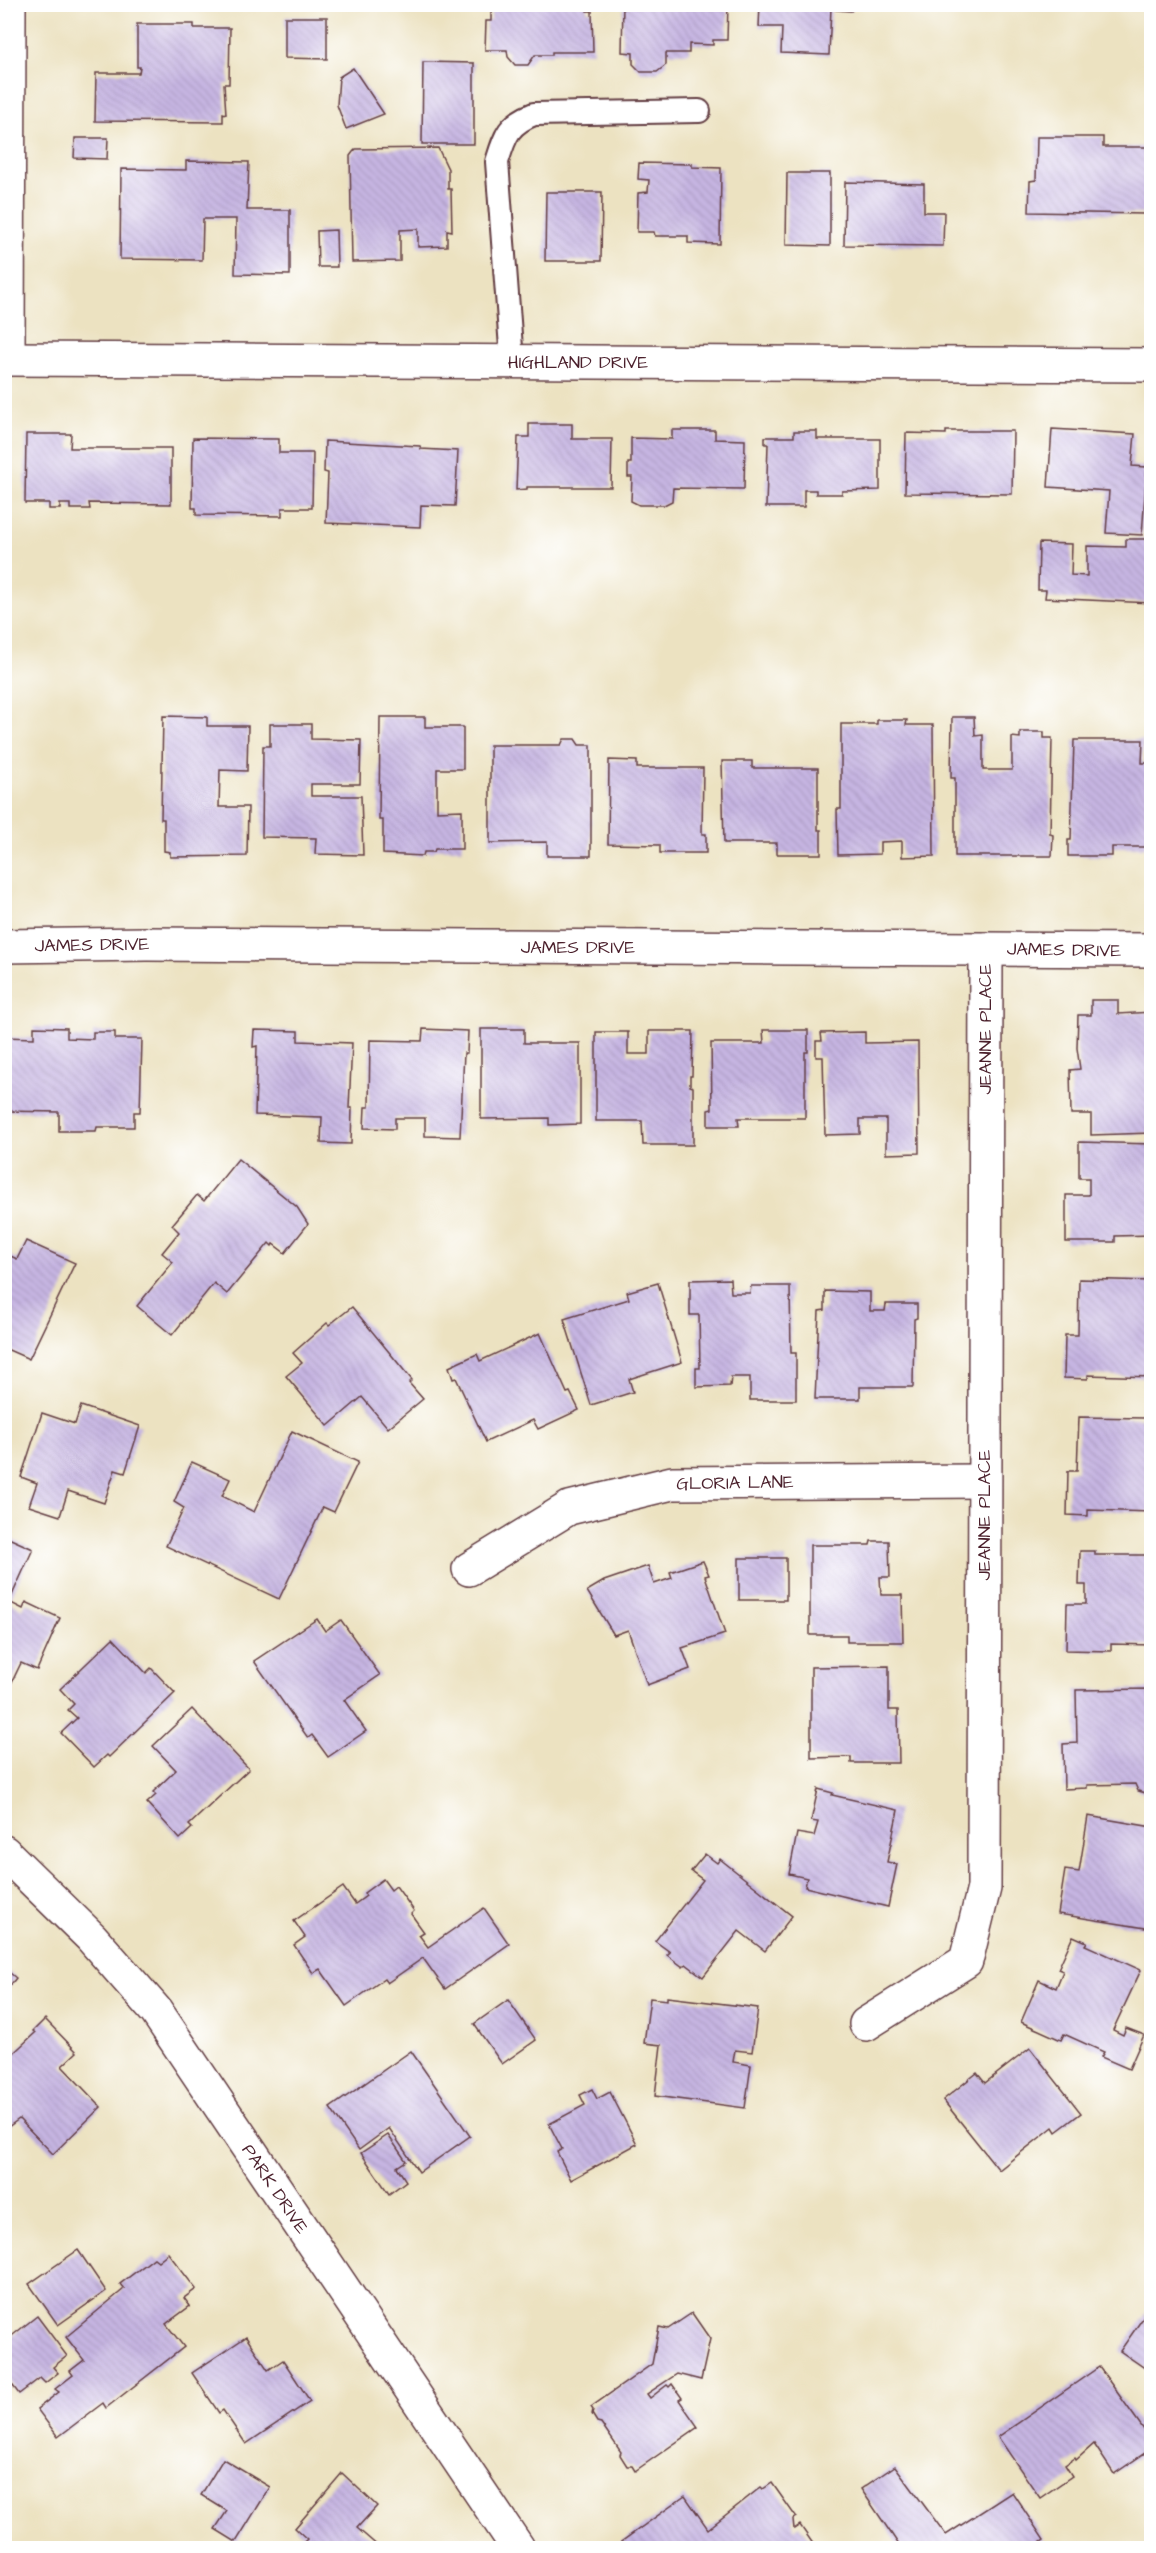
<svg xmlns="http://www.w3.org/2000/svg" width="1156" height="2553" viewBox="0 0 1156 2553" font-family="'Architects Daughter',sans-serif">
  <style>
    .building { fill: url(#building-back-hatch) }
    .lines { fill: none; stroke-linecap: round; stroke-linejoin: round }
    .lane-casing { stroke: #623c42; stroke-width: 26 }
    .street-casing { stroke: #623c42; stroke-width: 36 }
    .secondary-casing { stroke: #623c42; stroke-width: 36 }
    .lane { stroke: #fff; stroke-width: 22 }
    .street { stroke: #fff; stroke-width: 33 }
    .secondary { stroke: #fff; stroke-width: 33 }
    .labels { text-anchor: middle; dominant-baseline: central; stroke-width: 5; stroke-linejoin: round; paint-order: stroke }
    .street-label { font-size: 18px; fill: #4a1f2b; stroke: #fff }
  </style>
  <defs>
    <pattern id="building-back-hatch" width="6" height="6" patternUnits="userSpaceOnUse" patternTransform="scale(1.5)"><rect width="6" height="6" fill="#c6b5e2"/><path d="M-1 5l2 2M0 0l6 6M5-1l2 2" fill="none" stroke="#ac9bc2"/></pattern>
  </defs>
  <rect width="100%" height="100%" fill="#fff"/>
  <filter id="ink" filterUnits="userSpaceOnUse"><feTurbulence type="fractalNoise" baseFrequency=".0167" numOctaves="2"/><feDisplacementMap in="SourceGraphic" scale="12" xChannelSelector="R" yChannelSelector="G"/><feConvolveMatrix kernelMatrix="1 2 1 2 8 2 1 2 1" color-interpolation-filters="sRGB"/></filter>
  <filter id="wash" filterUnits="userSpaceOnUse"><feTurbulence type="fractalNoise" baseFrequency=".008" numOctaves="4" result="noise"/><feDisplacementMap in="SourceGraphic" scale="24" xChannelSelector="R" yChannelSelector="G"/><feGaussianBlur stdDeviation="1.35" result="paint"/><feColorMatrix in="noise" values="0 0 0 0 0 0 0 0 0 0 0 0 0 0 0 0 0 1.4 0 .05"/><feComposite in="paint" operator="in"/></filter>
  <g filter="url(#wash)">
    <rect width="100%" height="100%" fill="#ece2c1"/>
    <g id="blocks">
      <g class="building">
        <path d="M491,4H587V11H592L593,52H552V55H535L528,65H515L508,57L507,50H485L486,21H491Z"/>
        <path d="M623,4H728L727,40H713V45L689,44V53H666V65L657,72H641L633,64V53L622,52Z"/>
        <path d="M760,4H858L851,11L836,10L831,7L829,55L781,53L782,27H759Z"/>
        <path d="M285,17H327V59L285,58Z"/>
        <path d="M137,24H194V28H230L229,84H224L226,114L223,113V122L95,121L96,73H139L140,67H137Z"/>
        <path d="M423,62L474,63V144H422Z"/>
        <path d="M353,68L384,114L346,129L337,105L339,77Z"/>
        <path d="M1037,137H1103V147H1152V236H1145V214L1029,212L1030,181L1036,180Z"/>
        <path d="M75,138H108L107,159L74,158Z"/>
        <path d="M438,148L448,169V189H451L452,231L447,230V246L418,247V229L400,230V261L352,262L350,156L353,152L356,149Z"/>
        <path d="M186,161L249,162L247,210H290V275L235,274L236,219H203L202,260L120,259L121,169L186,170Z"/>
        <path d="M639,163L692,164V167L721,168L720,244L688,243V236H655L654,232H637L638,193L648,192L649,180L638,179Z"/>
        <path d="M787,173H830V246L786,245Z"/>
        <path d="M845,182L924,184V212H944L943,246L844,245Z"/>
        <path d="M546,192H602L601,261H545Z"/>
        <path d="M336,230L337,267H318L317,231Z"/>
        <path d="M529,424H572V439H612L611,487H527V489L516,490L518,437H529Z"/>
        <path d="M1052,429L1135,434L1132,466L1147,467L1142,535L1106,533L1109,491L1048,487Z"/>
        <path d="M672,430H715V439L745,440L744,489L673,488L672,501L664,505H639L631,501L632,477H628V463H631V438L672,439Z"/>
        <path d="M794,431H817V439H880V490L842,491V494H816V490H804V507H766L768,444H765V437H794Z"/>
        <path d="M946,431H1013L1012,494L905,493L906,433L946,434Z"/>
        <path d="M26,434H71L70,448H171V504L89,503L90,509H70V504H60V509H49V503H25Z"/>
        <path d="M193,438L279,439V453H313L312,508H282V516L196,515V508H192Z"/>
        <path d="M325,441L420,446L421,449L458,451L455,506L421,505L420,527L326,523L328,473L324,472Z"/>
        <path d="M1126,539H1152L1151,603L1045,598L1046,590H1038L1039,543L1072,544L1071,575L1087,576V546L1126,547Z"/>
        <path d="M163,716L207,717V726H248L247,771L220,770L219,807H248L247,856L170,857V852L164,851V819H161Z"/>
        <path d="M380,717H425V727H463V769H437V811L462,810V849H435L434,852H424L423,856L383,854V820H379Z"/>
        <path d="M952,717H974L975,736L983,735V770H1012V737L1020,738V732H1044V738H1052L1050,834L1053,835L1052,856H955V778H951Z"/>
        <path d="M877,720H907L906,725H933L934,856L902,857V841L880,842V854L838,855L837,809H841V724H877Z"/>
        <path d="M270,724H311V739L361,740L360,784H311V796H361L363,855L315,854L316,838L262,837L263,746H270Z"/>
        <path d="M564,739H575L579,745H591V856H547V842L490,843V745H561Z"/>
        <path d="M1074,740H1143L1142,763H1152V847H1112V856H1068V840H1071Z"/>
        <path d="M609,760L637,761V768H703L702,834H706V853H660V845L608,844Z"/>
        <path d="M722,761H752V768H818V830H821V854H777V843H724Z"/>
        <path d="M1091,1000H1118V1014L1152,1012V1133L1091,1135V1114H1071L1070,1070L1080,1069L1077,1048L1078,1015H1091Z"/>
        <path d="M34,1027L67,1028V1038L93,1039V1032H115V1039H142L140,1112H134V1127H97L96,1131H59V1112L4,1111V1037L34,1038Z"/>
        <path d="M423,1029L468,1031L467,1053H464L460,1137L425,1136V1118H395V1129L364,1128L365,1107H369L370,1040L422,1041Z"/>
        <path d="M481,1029H524V1043H580V1124L549,1125V1118L481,1119Z"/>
        <path d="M254,1030L298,1031V1041L352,1043L349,1108H352L351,1144L321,1143L322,1117L255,1115L257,1046L253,1047Z"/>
        <path d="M763,1030H808V1052H805V1118H738L739,1126H708V1110L712,1109L711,1043H764Z"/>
        <path d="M649,1031H693L692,1076H690V1086L693,1087V1145H643L642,1121H596V1032H628V1054H649Z"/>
        <path d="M865,1032V1043L918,1042L919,1153L886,1154V1119H860V1134L825,1135L823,1057H816V1041H822L821,1033Z"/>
        <path d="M1079,1142L1152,1144V1235L1115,1236V1242H1066V1195H1089V1178H1079Z"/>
        <path d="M238,1159L297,1207L308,1224L285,1253L273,1244L272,1246L269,1243L227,1294L214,1283L172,1335L137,1306L173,1262L162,1253L179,1232L172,1225L197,1195L204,1201Z"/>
        <path d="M26,1241L75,1263L29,1359L4,1348V1253L17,1259Z"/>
        <path d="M730,1279L731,1293H750L751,1286H790L791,1353H796V1400H750V1377H731L730,1386L696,1387V1368H700L699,1315H690V1280Z"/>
        <path d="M1079,1279L1152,1281V1377L1088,1375V1379L1064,1378L1065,1335H1078Z"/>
        <path d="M658,1283L682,1362L629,1379L633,1392L591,1405L564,1319L629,1299L627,1292Z"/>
        <path d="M825,1291L870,1292V1311H885L886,1304H917V1318L914,1319L913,1387H860V1399H815L819,1311L825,1310Z"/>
        <path d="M352,1307L412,1380L409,1383L423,1399L388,1428L362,1397L328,1426L286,1376L302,1363L293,1353L327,1323L329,1325Z"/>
        <path d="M540,1333L567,1393L570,1392L579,1410L538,1429L533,1420L486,1442L456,1378L453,1379L449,1367L477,1354L480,1361Z"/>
        <path d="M81,1406L140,1426L125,1473L115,1470L104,1503L68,1491L60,1516L29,1506L37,1483L21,1477L42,1413L75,1424Z"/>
        <path d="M1145,1415H1152V1512L1088,1510V1516L1067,1515L1068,1471H1077L1079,1417L1145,1418Z"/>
        <path d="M292,1431L358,1462L334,1512L323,1507L279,1599L166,1546L184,1508L174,1502L192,1462L230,1479L222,1496L254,1512Z"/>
        <path d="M4,1536L33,1549L9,1602L23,1609L26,1602L60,1618L37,1670L21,1663L9,1688L4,1686Z"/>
        <path d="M871,1541H889L890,1577H880L881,1595H902L903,1642H847V1635H810V1545H870Z"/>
        <path d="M1080,1551H1095V1555H1152V1645L1111,1644V1651L1066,1650L1067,1604H1086V1585H1079Z"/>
        <rect x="739" y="1558" width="47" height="42"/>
        <path d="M703,1561L709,1575L705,1576L725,1634L682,1648L690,1669L647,1685L628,1630L614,1635L587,1591L604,1581L648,1566L654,1584L672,1578L670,1572Z"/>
        <path d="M317,1619L325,1631L341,1620L380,1675L344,1700L366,1731L328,1757L312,1735L308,1738L254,1661Z"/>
        <path d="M113,1638L146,1673L151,1668L175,1693L109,1757L107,1755L94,1767L61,1733L77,1718L68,1710L74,1704L60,1689Z"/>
        <path d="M889,1666V1710H898L899,1763H851V1757L811,1758V1667Z"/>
        <path d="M1152,1689V1795L1138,1791L1135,1784L1087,1785V1788L1064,1789L1063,1744L1077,1743L1076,1690Z"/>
        <path d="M192,1709L249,1769L189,1825L192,1828L180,1839L147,1803L156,1795L153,1792L176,1770L153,1746Z"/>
        <path d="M818,1789L833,1793L832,1795L898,1810L887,1862L897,1864L888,1907L805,1887L807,1878L789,1874L797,1833L814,1836L818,1822L811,1821Z"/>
        <path d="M1088,1816L1152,1827V1929L1058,1914L1065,1870L1079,1872Z"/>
        <path d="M705,1854L717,1863L720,1859L792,1916L765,1951L739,1931L703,1977L686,1964L683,1967L667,1955L670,1952L655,1941L703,1880L691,1871Z"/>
        <path d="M383,1879L391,1890L396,1886L414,1911L411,1914L424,1932L419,1935L428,1947L484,1908L509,1944L445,1989L423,1958L387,1983L384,1979L346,2006L320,1969L313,1973L294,1945L305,1937L294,1921L343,1887L355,1904L366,1896L364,1893Z"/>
        <path d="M1073,1936L1087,1942L1085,1945L1141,1970L1113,2030L1123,2035L1126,2028L1144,2035L1129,2069L1101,2057L1104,2052L1064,2034L1061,2040L1021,2022L1039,1980L1056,1988L1063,1971L1058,1969Z"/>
        <path d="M4,1968L16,1978L8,1988L4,1986Z"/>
        <path d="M667,1997L758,2008L752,2052L735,2050L733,2062L751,2065L745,2108L655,2096L661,2045L644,2043L650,1998L667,2000Z"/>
        <path d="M508,2000L536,2040L502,2064L474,2024Z"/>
        <path d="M45,2019L77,2052L62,2066L101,2107L53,2154L19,2119L4,2130V2062L35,2033L33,2031Z"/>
        <path d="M1030,2048L1081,2113L1056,2132L1053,2127L999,2170L943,2100L977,2073L985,2083Z"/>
        <path d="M411,2051L470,2136L419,2172L389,2128L359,2150L330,2108Z"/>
        <path d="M592,2089L597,2099L610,2092L637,2144L571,2180L557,2152L562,2149L549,2124L585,2105L580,2095Z"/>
        <path d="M388,2135L406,2161L397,2167L406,2181L389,2194L361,2153Z"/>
        <path d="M78,2250L106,2291L58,2325L29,2284Z"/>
        <path d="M168,2253L196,2289L184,2298L190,2306L166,2324L184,2347L106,2408L103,2403L58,2437L37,2409L59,2392L55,2389L73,2375L70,2371L84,2360L66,2337L124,2289L120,2284L154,2258L158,2261Z"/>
        <path d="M1152,2305V2373L1120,2351Z"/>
        <path d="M692,2313L710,2339L701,2380L677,2374L647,2394L650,2398L667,2385L669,2387L672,2384L682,2398L679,2400L698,2427L635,2471L632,2466H627L620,2455L621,2452L601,2423L597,2422L592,2414L593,2410L591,2407L652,2364L659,2327L668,2329Z"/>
        <path d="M37,2316L67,2356L53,2367L58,2373L45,2383L40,2378L19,2394L4,2374V2342Z"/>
        <path d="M246,2337L268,2370L283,2360L310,2401L246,2444L223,2410L219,2413L192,2373Z"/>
        <path d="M1099,2367L1152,2441V2448L1114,2474L1094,2444L1076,2460L1075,2458L1065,2465L1072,2476L1040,2498L998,2437Z"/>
        <path d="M223,2459L270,2487L236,2542L215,2529L227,2511L201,2495Z"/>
        <path d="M895,2466L946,2535L1012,2492L1044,2540L1032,2548H901L861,2489Z"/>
        <path d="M342,2473L377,2506L357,2528L380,2548H298L307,2539L295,2528Z"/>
        <path d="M772,2483L796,2517L793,2519L794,2529L800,2525L816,2548H626L621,2542L685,2496L708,2529L761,2487L763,2489Z"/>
      </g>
    </g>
  </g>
  <g filter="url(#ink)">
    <use href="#blocks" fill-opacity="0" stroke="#623c42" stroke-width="1.5"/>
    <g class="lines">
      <defs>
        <path id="lane" d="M512,361L497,162C505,136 508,124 534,114L699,111"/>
        <g id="street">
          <path d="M8,359L9,4"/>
          <path d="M4,946L147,944L1152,950"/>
          <path d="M469,1569L569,1508L672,1483L984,1481"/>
          <path d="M866,2024L966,1961L984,1888L986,949"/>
        </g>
        <g id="secondary">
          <path d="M4,359L1152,365"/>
          <path d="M4,1852L91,1937L156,2011L518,2548"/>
        </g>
      </defs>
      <use href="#lane" class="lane-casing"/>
      <use href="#street" class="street-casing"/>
      <use href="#secondary" class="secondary-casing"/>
      <use href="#lane" class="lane"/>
      <use href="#street" class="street"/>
      <use href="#secondary" class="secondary"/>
    </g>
  </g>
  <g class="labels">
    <g class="street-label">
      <text x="578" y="362">HIGHLAND DRIVE</text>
      <text transform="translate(92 945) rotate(-1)">JAMES DRIVE</text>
      <text x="578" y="947">JAMES DRIVE</text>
      <text transform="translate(1064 950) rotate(1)">JAMES DRIVE</text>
      <text transform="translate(985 1029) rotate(-90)">JEANNE PLACE</text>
      <text transform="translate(735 1483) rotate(-1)">GLORIA LANE</text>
      <text transform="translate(984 1515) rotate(-90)">JEANNE PLACE</text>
      <text transform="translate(275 2189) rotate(56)">PARK DRIVE</text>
    </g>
  </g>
  <rect width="1156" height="2553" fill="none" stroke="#fff" stroke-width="24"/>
</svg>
